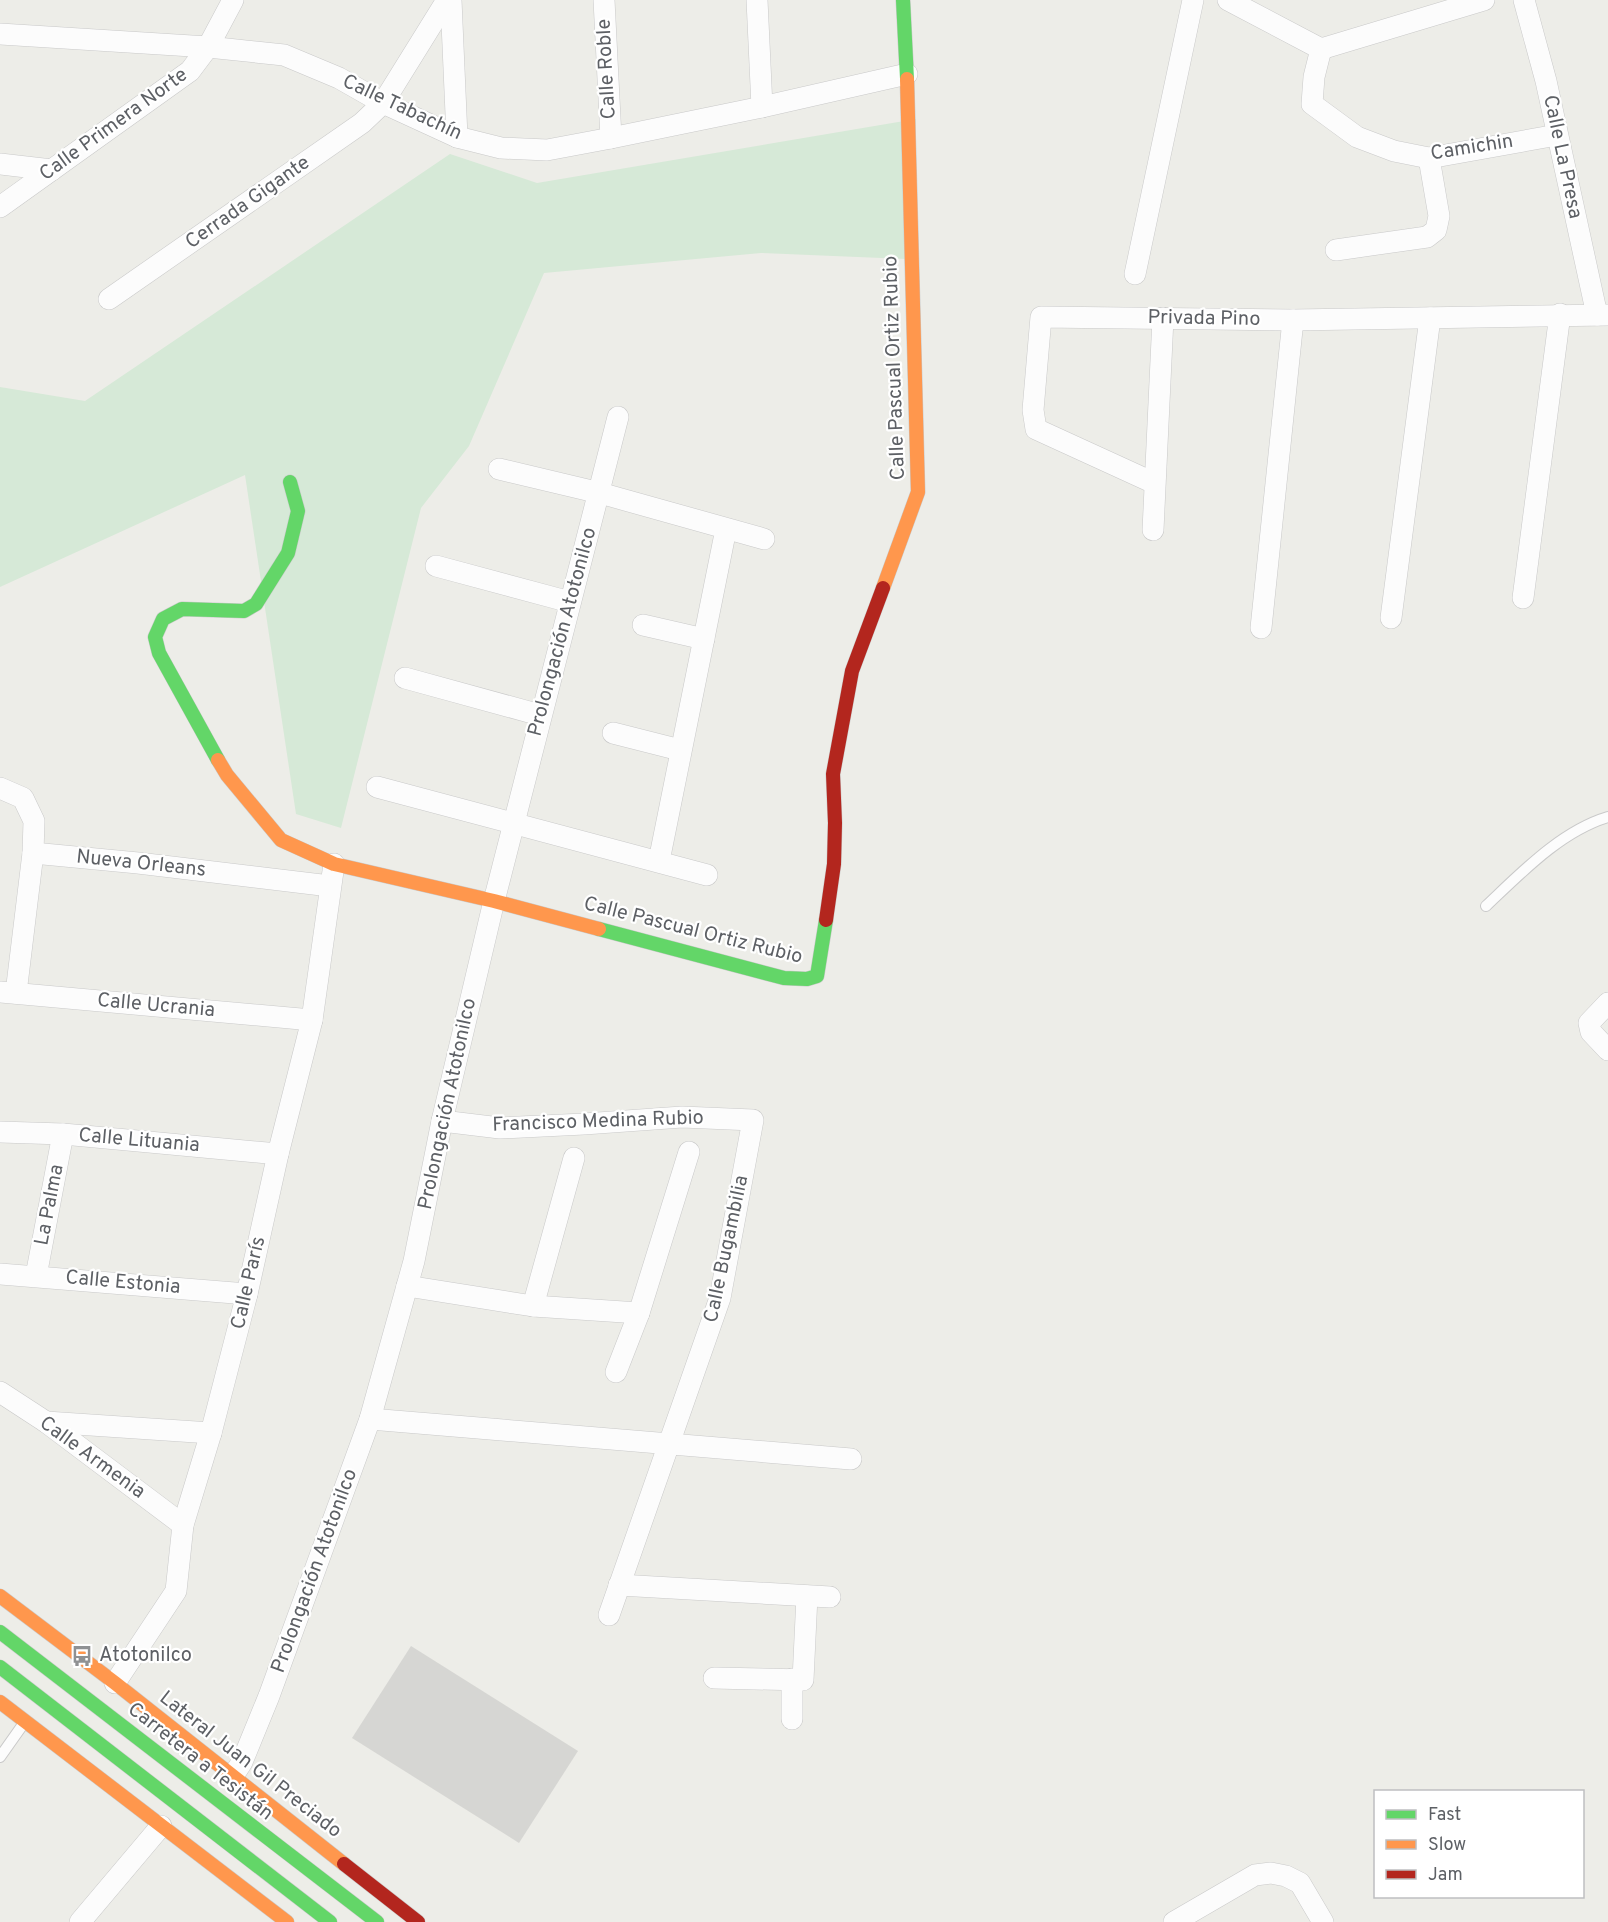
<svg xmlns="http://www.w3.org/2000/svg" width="1608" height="1922" viewBox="0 0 1608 1922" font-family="Overpass,sans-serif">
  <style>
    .green { fill: #d6e9d7 }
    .building { fill: #d6d6d3 }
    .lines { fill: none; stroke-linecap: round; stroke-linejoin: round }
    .lane-casing { stroke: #c9c9c9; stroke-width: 12 }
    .street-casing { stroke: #c9c9c9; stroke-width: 22 }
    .fast-casing { stroke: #cacaca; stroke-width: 15 }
    .slow-casing { stroke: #cacaca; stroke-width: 15 }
    .jam-casing { stroke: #cacaca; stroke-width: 15 }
    .lane { stroke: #fcfcfc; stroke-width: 10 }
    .street { stroke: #fcfcfc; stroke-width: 21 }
    .fast { stroke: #63d668; stroke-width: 14 }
    .slow { stroke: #ff974d; stroke-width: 14 }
    .jam { stroke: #b3261e; stroke-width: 14 }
    .labels { text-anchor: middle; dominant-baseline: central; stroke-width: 4.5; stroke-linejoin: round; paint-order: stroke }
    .street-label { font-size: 20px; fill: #5d6065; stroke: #fff }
    .poi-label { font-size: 20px; fill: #5d6065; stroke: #fff; text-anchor: start }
  </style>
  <rect width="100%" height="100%" fill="#edede8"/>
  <path class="green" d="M916,119L906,259L761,253L544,273L469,446L421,508L341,828L296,814L245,475L0,587V387L85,401L450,154L537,183Z"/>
  <path class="building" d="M411,1646L578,1751L519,1843L352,1738Z"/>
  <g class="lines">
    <defs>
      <g id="lane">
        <path d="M1486,906C1521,873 1561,831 1608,817"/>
        <path d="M0,1757L24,1723"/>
      </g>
      <g id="street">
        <path d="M451,0L457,137"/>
        <path d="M604,0L611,138"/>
        <path d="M757,0L762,107"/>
        <path d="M1228,0L1321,49L1484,0"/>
        <path d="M1524,0L1546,81L1597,315"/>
        <path d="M0,34L208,47L284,55L339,78L383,103L457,137L501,148L547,150L611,138L762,107L907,74"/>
        <path d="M1321,49L1314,77L1312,104L1357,137L1394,151L1429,158L1557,135"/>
        <path d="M0,164L52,170"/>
        <path d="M0,207L190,71L208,47L233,0"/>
        <path d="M1336,250L1427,237L1436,230L1439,216L1429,158"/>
        <path d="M1135,274L1193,0"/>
        <path d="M109,299L362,123L383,103L447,0"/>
        <path d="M499,469L600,493L764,539"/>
        <path d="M1154,483L1036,429L1033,410L1041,317L1293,320L1608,315"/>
        <path d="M1153,530L1163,318"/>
        <path d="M436,566L570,602"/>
        <path d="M1523,598L1560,314"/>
        <path d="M1391,618L1430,318"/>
        <path d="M643,625L704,639"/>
        <path d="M1261,628L1293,320"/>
        <path d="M405,678L540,715"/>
        <path d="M613,733L680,750"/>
        <path d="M377,787L707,875"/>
        <path d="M0,788L23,798L34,821L33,853L16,993"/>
        <path d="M33,853L138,863L330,886"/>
        <path d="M659,861L726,529"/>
        <path d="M0,992L312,1020"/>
        <path d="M1608,1003L1589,1023L1591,1032L1608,1050"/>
        <path d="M442,1121L500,1128L584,1124L682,1117L753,1120L720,1298L609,1615"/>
        <path d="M0,1132L63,1134L278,1154"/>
        <path d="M0,1274L247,1294"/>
        <path d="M36,1276L63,1134"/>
        <path d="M407,1286L533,1306L639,1313"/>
        <path d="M533,1306L574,1158"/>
        <path d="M616,1372L639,1313L689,1152"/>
        <path d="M0,1392L46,1422L183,1525"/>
        <path d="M370,1419L851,1459"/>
        <path d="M46,1422L211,1433"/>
        <path d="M619,1585L830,1597"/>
        <path d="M714,1678L803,1680L807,1596"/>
        <path d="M792,1679V1719"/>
        <path d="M115,1683L176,1591L183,1525L211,1433L247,1294L278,1154L312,1020L334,864"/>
        <path d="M233,1776L242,1762L269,1696L370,1419L414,1261L442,1121L494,901L618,417"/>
        <path d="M80,1922L161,1826"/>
        <path d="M1174,1922L1255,1875L1271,1873L1286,1876L1300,1883L1323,1922"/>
      </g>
      <g id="fast">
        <path d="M903,0L907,79"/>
        <path d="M218,760L159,653L155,637L163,619L182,609L244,611L256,604L288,553L298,511L290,482"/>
        <path d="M599,929L784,978L807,979L817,976L826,920"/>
        <path d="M0,1632L377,1922"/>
        <path d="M0,1667L330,1922"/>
      </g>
      <g id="slow">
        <path d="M883,588L918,492L907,79"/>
        <path d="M218,760L227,775L281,840L334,864L494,901L599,929"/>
        <path d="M0,1596L115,1683L344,1864"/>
        <path d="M0,1702L287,1922"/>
      </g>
      <g id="jam">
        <path d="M826,920L834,864L835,823L833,774L852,671L883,588"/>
        <path d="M344,1864L418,1922"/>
      </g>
    </defs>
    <use href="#lane" class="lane-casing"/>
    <use href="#street" class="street-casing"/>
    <use href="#fast" class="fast-casing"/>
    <use href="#slow" class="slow-casing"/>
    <use href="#jam" class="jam-casing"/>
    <use href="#lane" class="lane"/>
    <use href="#street" class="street"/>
    <use href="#fast" class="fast"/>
    <use href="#slow" class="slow"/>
    <use href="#jam" class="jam"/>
  </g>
  <defs>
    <symbol id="bus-bare" viewBox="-9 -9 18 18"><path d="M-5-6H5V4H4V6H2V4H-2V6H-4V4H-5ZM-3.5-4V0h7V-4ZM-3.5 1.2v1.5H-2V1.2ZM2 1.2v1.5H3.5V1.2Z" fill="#8f9193" stroke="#fff" stroke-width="2.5" paint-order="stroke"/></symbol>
  </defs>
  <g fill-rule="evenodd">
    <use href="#bus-bare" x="67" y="1641" width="30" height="30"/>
  </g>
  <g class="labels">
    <g class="street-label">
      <text transform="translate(607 69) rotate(-93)">Calle Roble</text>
      <text transform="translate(402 108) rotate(25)">Calle Tabachín</text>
      <text transform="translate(114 125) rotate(-36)">Calle Primera Norte</text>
      <text transform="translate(1472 148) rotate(-9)">Camichin</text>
      <text transform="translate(1562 157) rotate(78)">Calle La Presa</text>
      <text transform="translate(248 203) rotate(-35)">Cerrada Gigante</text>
      <text transform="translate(1204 319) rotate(1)">Privada Pino</text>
      <text transform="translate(895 368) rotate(-92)">Calle Pascual Ortiz Rubio</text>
      <text transform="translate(563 632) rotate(-75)">Prolongación Atotonilco</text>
      <text transform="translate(141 864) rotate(6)">Nueva Orleans</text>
      <text transform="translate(693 931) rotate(14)">Calle Pascual Ortiz Rubio</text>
      <text transform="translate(156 1006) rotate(5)">Calle Ucrania</text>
      <text transform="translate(448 1104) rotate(-78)">Prolongación Atotonilco</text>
      <text transform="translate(598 1122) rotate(-2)">Francisco Medina Rubio</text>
      <text transform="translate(139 1141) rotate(5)">Calle Lituania</text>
      <text transform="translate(50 1205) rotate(-79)">La Palma</text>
      <text transform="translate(727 1249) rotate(-78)">Calle Bugambilia</text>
      <text transform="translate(123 1283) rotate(5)">Calle Estonia</text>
      <text transform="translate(249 1283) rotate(-77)">Calle París</text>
      <text transform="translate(92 1458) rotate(36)">Calle Armenia</text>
      <text transform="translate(315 1571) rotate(-70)">Prolongación Atotonilco</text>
      <text transform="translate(200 1762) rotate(38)">Carretera a Tesistán</text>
      <text transform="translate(250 1765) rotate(38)">Lateral Juan Gil Preciado</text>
    </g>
    <g class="poi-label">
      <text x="99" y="1656">Atotonilco</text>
    </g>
  </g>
  <rect x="1374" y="1790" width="210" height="108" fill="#ffffff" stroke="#bebfc1" stroke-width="1.5"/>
  <rect x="1386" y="1810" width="30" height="9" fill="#63d668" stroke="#bebfc1" stroke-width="1.5"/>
  <text x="1428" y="1820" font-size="18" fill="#5d6065">Fast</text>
  <rect x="1386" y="1840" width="30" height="9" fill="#ff974d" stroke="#bebfc1" stroke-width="1.5"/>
  <text x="1428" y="1850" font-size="18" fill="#5d6065">Slow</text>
  <rect x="1386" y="1870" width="30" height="9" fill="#b3261e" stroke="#bebfc1" stroke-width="1.5"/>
  <text x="1428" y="1880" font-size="18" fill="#5d6065">Jam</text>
</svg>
